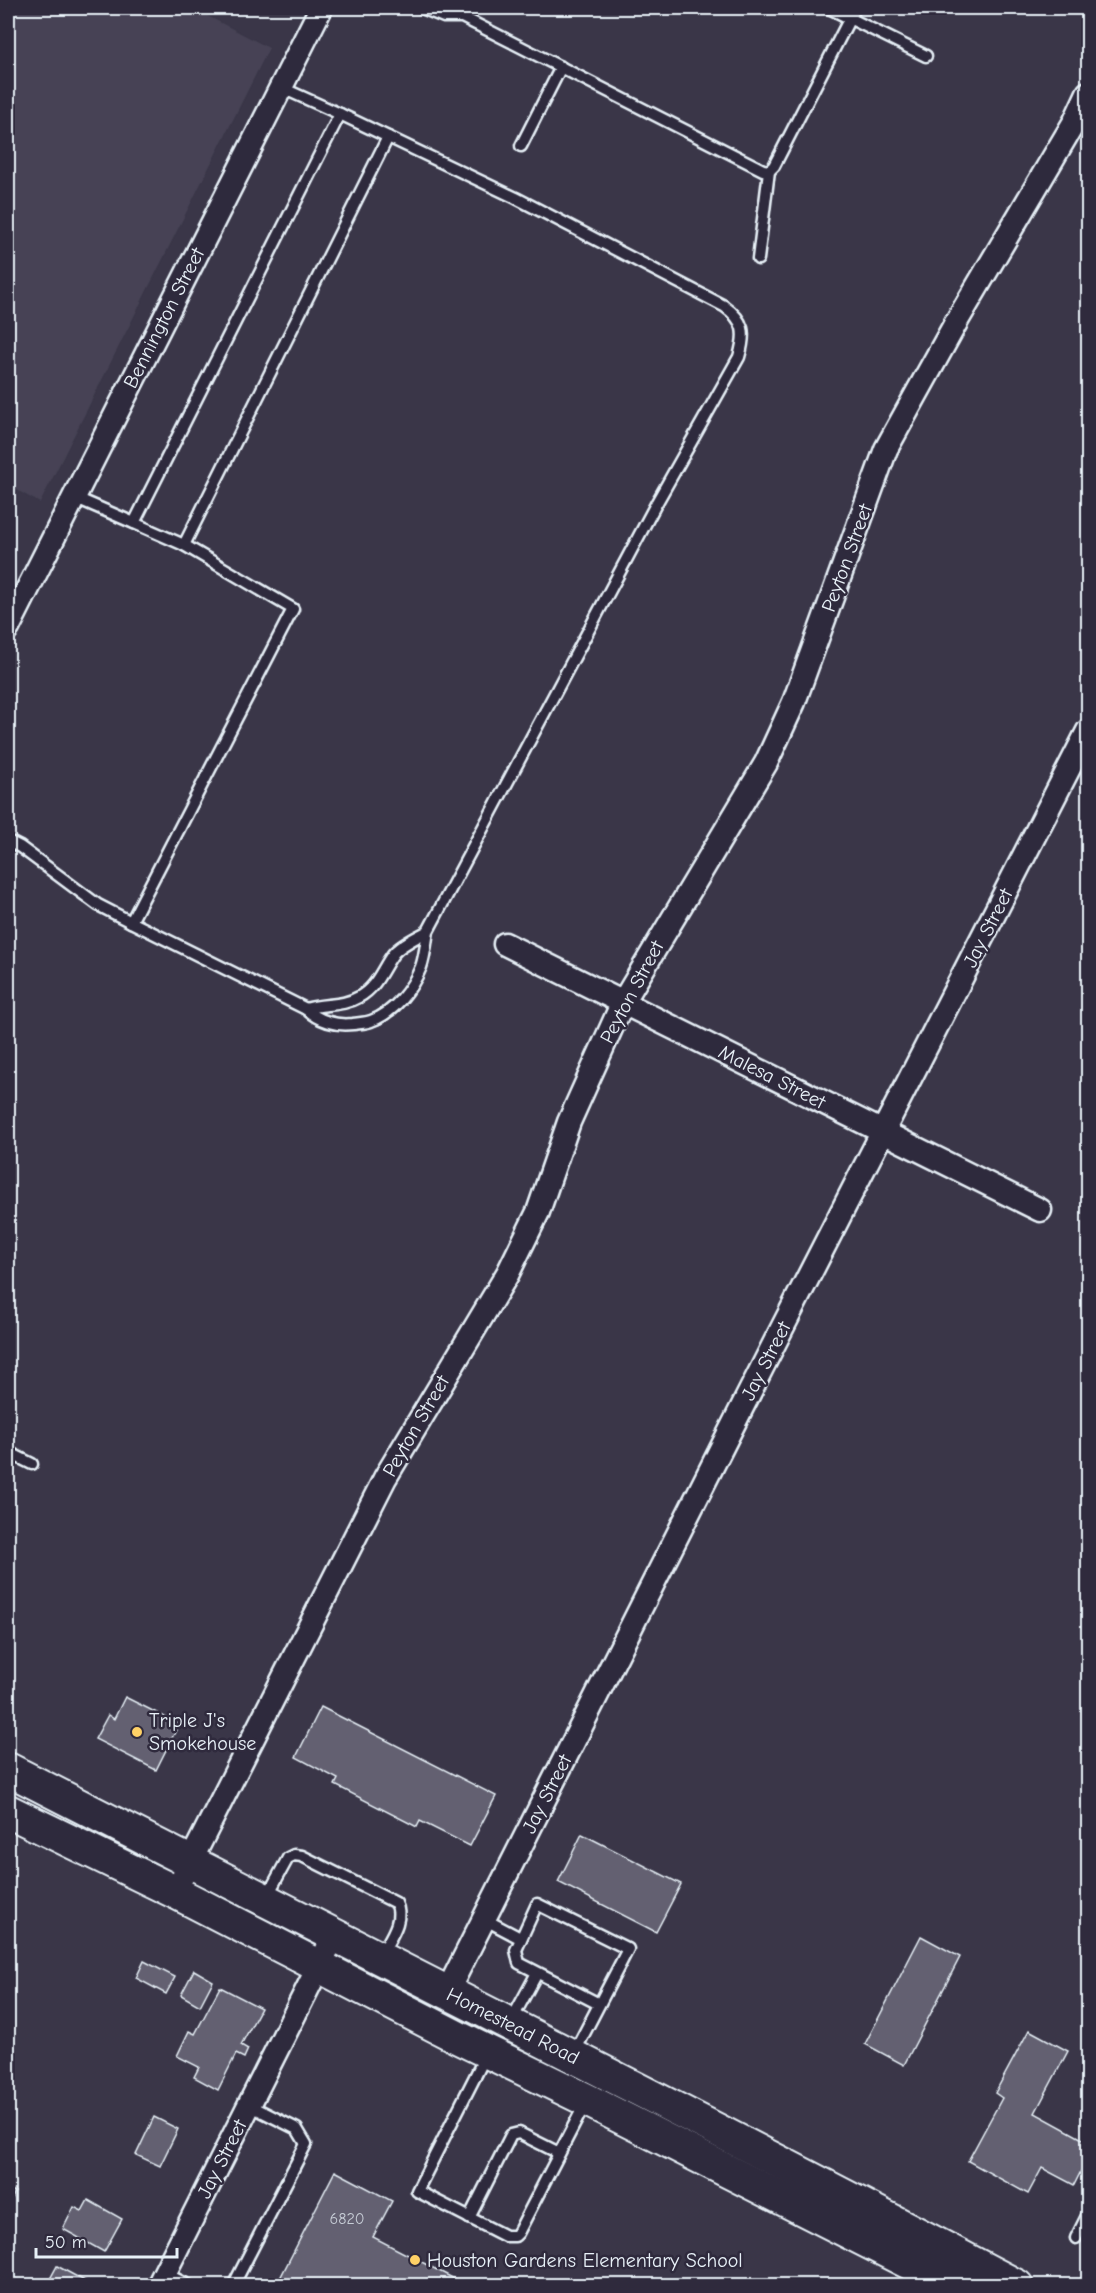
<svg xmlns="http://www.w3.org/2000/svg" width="1096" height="2293" viewBox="0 0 1096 2293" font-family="'Comic Neue',sans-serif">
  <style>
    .built { fill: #464354 }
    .building { fill: #636171; stroke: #e8f1f8; stroke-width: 1.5 }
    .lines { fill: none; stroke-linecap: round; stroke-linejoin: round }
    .lane-casing { stroke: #e8f1f8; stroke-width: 15 }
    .street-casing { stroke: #e8f1f8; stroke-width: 27 }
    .secondary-casing { stroke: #e8f1f8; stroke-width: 36 }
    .lane { stroke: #2f2a3d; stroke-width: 10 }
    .street { stroke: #2f2a3d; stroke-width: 22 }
    .secondary { stroke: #2f2a3d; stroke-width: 32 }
    .poi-dot { fill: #ffd166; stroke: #2f2a3d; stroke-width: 2 }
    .labels { text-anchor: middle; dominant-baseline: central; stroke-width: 5; stroke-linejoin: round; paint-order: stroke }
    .number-label { font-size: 16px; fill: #c7cdd6 }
    .street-label { font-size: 20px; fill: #e8f1f8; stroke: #2f2a3d }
    .poi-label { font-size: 20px; fill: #e8f1f8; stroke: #2f2a3d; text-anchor: start }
  </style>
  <rect width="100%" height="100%" fill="#3a3648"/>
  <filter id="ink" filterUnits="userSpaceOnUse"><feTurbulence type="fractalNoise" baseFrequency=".0167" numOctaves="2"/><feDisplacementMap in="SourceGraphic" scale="12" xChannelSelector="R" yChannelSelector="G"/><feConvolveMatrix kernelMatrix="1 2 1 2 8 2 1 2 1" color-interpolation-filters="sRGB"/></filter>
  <g filter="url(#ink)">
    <path class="built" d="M8,8H199L198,11L269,48L40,503L8,485Z"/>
    <g class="building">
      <path d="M125,1697L179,1724L156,1770L95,1739L108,1715L114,1719Z"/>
      <path d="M321,1707L496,1796L470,1846L420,1821L417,1827L335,1785L338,1779L296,1757Z"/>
      <path d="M582,1834L681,1884L656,1932L558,1882Z"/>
      <path d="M921,1936L960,1957L904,2065L865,2044Z"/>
      <path d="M144,1961L175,1977L166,1994L136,1978Z"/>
      <path d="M194,1970L213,1981L200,2006L181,1995Z"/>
      <path d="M220,1987L261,2008L241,2045L248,2049L244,2058L236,2054L218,2090L194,2077L199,2067L177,2056L189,2031L195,2034Z"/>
      <path d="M1029,2030L1068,2051L1035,2113L1088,2142V2157L1074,2185L1042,2168L1028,2194L968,2161L1002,2098L995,2093Z"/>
      <path d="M154,2117L178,2129L160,2166L136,2155Z"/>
      <path d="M335,2171L392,2201L373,2237L468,2286H276Z"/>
      <path d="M8,2188L15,2192L8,2207Z"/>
      <path d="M88,2200L122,2219L104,2252L63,2229L74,2207L82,2211Z"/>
      <path d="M57,2266L94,2286H55L57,2283L50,2279Z"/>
    </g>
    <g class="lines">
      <defs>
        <g id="lane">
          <path d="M422,8L444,17H462L763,170L769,171L774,166L855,8"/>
          <path d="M829,8L926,56"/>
          <path d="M340,114L516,198L724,306C745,321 746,333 739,357L656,504L428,931C426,942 425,956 421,967C412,989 394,1013 371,1021C366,1023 359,1023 353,1024C336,1026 318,1021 306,1009C324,1003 342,1007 359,997C377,987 382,969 393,954C401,944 418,937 428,931"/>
          <path d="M521,146L561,67"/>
          <path d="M758,259L769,171"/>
          <path d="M74,497L134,523L340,114L280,87"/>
          <path d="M184,545L388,137"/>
          <path d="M8,841L20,847L98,905L131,922L293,609L184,545L134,523"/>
          <path d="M131,922L306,1009"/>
          <path d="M8,1452L32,1464"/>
          <path d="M266,1898L288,1858L294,1855L302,1856L396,1903C405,1921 388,1940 380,1957"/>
          <path d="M484,1919L520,1938"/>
          <path d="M510,2023L537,1973"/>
          <path d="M574,2053L628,1949L537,1904L516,1950L519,1963L599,2004"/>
          <path d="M486,2055L417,2191L505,2236H515L518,2233L586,2102"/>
          <path d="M469,2218L511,2135L519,2133L559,2153"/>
          <path d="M1076,2238L1088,2214"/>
          <path d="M164,2273L190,2286"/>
          <path d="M233,2286L306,2144L297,2129L249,2105"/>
        </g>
        <g id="street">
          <path d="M8,628L321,8"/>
          <path d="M505,944L1040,1210"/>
          <path d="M184,1874L385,1478L508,1273L538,1212L569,1122L623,1002L766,763L794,702L886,449L958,319L1075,121L1088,93"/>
          <path d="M447,1992L775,1342L1088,731"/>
          <path d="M158,2286L334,1936"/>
        </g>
        <g id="secondary">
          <path d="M8,1769C344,1941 682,2109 1017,2286"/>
          <path d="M8,1811L175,1892L459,2038L587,2100L955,2286"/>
        </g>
      </defs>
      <use href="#lane" class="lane-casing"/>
      <use href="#street" class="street-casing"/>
      <use href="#secondary" class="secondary-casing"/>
      <use href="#lane" class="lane"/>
      <use href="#street" class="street"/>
      <use href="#secondary" class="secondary"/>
    </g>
  </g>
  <g class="poi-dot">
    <circle cx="137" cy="1732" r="6"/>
    <circle cx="415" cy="2260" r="6"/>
  </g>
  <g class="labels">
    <g class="number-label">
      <text x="347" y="2219">6820</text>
    </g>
    <g class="street-label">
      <text transform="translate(164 318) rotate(-63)">Bennington Street</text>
      <text transform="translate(847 558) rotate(-70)">Peyton Street</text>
      <text transform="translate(988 928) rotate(-63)">Jay Street</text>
      <text transform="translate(632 992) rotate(-62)">Peyton Street</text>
      <text transform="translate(772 1077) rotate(27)">Malesa Street</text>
      <text transform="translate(766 1361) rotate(-63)">Jay Street</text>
      <text transform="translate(416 1426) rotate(-60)">Peyton Street</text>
      <text transform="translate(547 1794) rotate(-63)">Jay Street</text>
      <text transform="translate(513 2026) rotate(27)">Homestead Road</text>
      <text transform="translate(222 2159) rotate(-63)">Jay Street</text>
    </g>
    <g class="poi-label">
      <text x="149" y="1720">Triple J's<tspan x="149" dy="23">Smokehouse</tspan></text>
      <text x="427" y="2260">Houston Gardens Elementary School</text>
    </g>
  </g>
  <rect width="1096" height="2293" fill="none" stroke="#2f2a3d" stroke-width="30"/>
  <rect x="15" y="15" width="1066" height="2263" fill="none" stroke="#e8f1f8" stroke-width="2" filter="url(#ink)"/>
  <path d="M36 2248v9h141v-9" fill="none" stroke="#e8f1f8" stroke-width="3"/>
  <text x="45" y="2248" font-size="18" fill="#e8f1f8" stroke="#2f2a3d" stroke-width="4.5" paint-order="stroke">50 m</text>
</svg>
